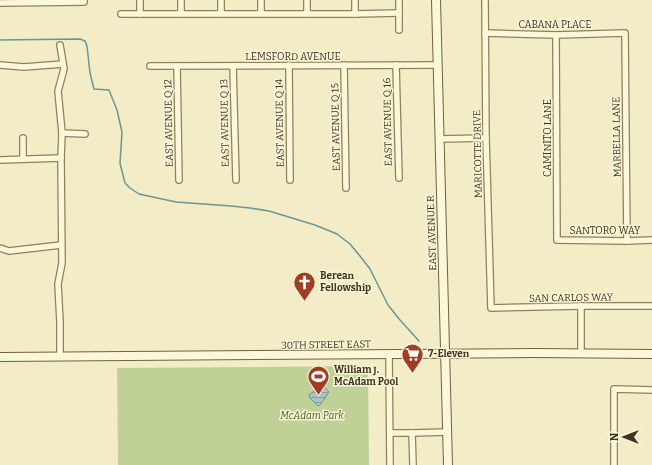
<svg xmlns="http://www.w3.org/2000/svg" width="652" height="465" viewBox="0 0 652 465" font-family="Bitter,serif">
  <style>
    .green { fill: #c0d198 }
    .water { fill: url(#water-rules); stroke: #6d9593 }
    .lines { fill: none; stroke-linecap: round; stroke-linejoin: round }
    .stream { stroke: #6d9593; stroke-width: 1.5 }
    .street-casing { stroke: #8f815a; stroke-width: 8 }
    .secondary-casing { stroke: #71613d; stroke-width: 10 }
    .street { stroke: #fbf8da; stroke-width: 5.5 }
    .secondary { stroke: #fbf8da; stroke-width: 8 }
    .labels { text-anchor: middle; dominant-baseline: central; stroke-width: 3; stroke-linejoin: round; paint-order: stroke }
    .street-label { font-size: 10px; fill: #3e341f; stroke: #f8f5d6 }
    .poi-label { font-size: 10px; font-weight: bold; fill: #3e341f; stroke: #f8f5d6; text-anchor: start }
    .park-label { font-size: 10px; font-style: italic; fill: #435c23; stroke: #f8f5d6 }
  </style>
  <defs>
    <pattern id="water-rules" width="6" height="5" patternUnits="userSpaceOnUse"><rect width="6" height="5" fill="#a8c5c2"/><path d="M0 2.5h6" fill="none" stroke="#8aa19d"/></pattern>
  </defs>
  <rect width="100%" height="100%" fill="#f2edc6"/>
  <path class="green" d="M368,366L369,465H118L117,368Z"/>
  <path class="water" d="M322,385L329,392L320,405L318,406L309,397V395Z"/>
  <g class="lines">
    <path class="stream" d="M0,40L80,39L85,41L87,46L90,73L94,89L109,90L117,110L122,132L120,163L125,183L130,188L139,194L176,202L231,206L250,208L269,211L315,225L337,234L350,244L360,256L370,269L388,305L400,320L419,341"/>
    <defs>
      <g id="street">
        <path d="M140,0V14"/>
        <path d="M181,0V14"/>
        <path d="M221,0V14"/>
        <path d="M261,0V13"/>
        <path d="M307,0V14"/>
        <path d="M355,0V14"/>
        <path d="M399,0V30"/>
        <path d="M485,0L486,138L491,308L581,306H652"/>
        <path d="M0,3L84,2V0"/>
        <path d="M121,14H355L399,13"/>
        <path d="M485,33L556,35L625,33L627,241"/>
        <path d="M556,35L557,240L627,241L652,240"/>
        <path d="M60,45L64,69L58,91L62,133L61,158L62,263L58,284L60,322V357"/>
        <path d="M0,65L24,67L63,64"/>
        <path d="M289,65L290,180"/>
        <path d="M344,65L346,188"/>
        <path d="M396,65L399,178"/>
        <path d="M150,66L437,65"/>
        <path d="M177,66L179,180"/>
        <path d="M233,66L236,180"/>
        <path d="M62,133L85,134"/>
        <path d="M439,139L486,138"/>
        <path d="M23,159V138"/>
        <path d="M0,160L61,158"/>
        <path d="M0,248L9,251L61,245"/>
        <path d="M581,306V353"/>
        <path d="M389,354L390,465"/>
        <path d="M390,433H412L413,465"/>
        <path d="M412,433L447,432"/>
        <path d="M614,465V389L652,390"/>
      </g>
      <g id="secondary">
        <path d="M436,0L448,465"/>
        <path d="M0,357L534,353L652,354"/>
      </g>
    </defs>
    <use href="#street" class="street-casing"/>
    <use href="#secondary" class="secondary-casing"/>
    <use href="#street" class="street"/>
    <use href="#secondary" class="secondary"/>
  </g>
  <defs>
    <symbol id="church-pin" viewBox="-11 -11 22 30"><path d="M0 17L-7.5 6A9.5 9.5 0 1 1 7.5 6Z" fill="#a33c24" stroke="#f8f5d6"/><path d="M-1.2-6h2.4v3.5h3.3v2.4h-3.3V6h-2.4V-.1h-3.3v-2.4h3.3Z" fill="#fff"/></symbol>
    <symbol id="supermarket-pin" viewBox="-11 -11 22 30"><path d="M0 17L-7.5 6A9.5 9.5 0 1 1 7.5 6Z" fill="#a33c24" stroke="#f8f5d6"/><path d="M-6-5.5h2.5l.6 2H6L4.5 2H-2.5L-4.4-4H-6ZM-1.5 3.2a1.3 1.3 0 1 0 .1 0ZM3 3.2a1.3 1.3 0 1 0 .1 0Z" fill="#fff"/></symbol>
    <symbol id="stadium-pin" viewBox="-11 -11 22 30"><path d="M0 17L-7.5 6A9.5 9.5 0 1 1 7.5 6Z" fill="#a33c24" stroke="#f8f5d6"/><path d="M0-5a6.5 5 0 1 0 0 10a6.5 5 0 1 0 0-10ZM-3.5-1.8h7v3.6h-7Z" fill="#fff"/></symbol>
  </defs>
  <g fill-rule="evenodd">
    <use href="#church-pin" x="292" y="270" width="25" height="34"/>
    <use href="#supermarket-pin" x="400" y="342" width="25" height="34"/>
    <use href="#stadium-pin" x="306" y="364" width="25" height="34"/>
  </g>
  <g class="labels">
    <g class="street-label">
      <text x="555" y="25">CABANA PLACE</text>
      <text x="293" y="57">LEMSFORD AVENUE</text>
      <text transform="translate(388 122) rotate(-91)">EAST AVENUE Q 16</text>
      <text transform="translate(169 123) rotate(-91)">EAST AVENUE Q 12</text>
      <text transform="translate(225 123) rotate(-91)">EAST AVENUE Q 13</text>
      <text transform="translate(280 123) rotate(-91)">EAST AVENUE Q 14</text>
      <text transform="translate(336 127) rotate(-91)">EAST AVENUE Q 15</text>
      <text transform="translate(617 137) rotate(-91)">MARBELLA LANE</text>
      <text transform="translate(548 138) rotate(-90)">CAMINITO LANE</text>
      <text transform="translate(478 154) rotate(-91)">MARICOTTE DRIVE</text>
      <text x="605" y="231">SANTORO WAY</text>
      <text transform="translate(432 233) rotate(-92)">EAST AVENUE R</text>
      <text transform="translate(571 298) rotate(-1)">SAN CARLOS WAY</text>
      <text transform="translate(326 345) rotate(-1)">30TH STREET EAST</text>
    </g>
    <g class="poi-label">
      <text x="320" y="276">Berean<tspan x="320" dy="12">Fellowship</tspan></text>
      <text x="428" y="354">7-Eleven</text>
      <text x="334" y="370">William J.<tspan x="334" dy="12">McAdam Pool</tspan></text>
    </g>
    <g class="park-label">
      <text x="312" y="416">McAdam Park</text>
    </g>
  </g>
  <g transform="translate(624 437) rotate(270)" stroke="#f8f5d6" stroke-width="3" paint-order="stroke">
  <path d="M0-3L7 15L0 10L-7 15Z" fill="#3e341f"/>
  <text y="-6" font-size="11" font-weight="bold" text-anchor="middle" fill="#3e341f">N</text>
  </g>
</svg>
